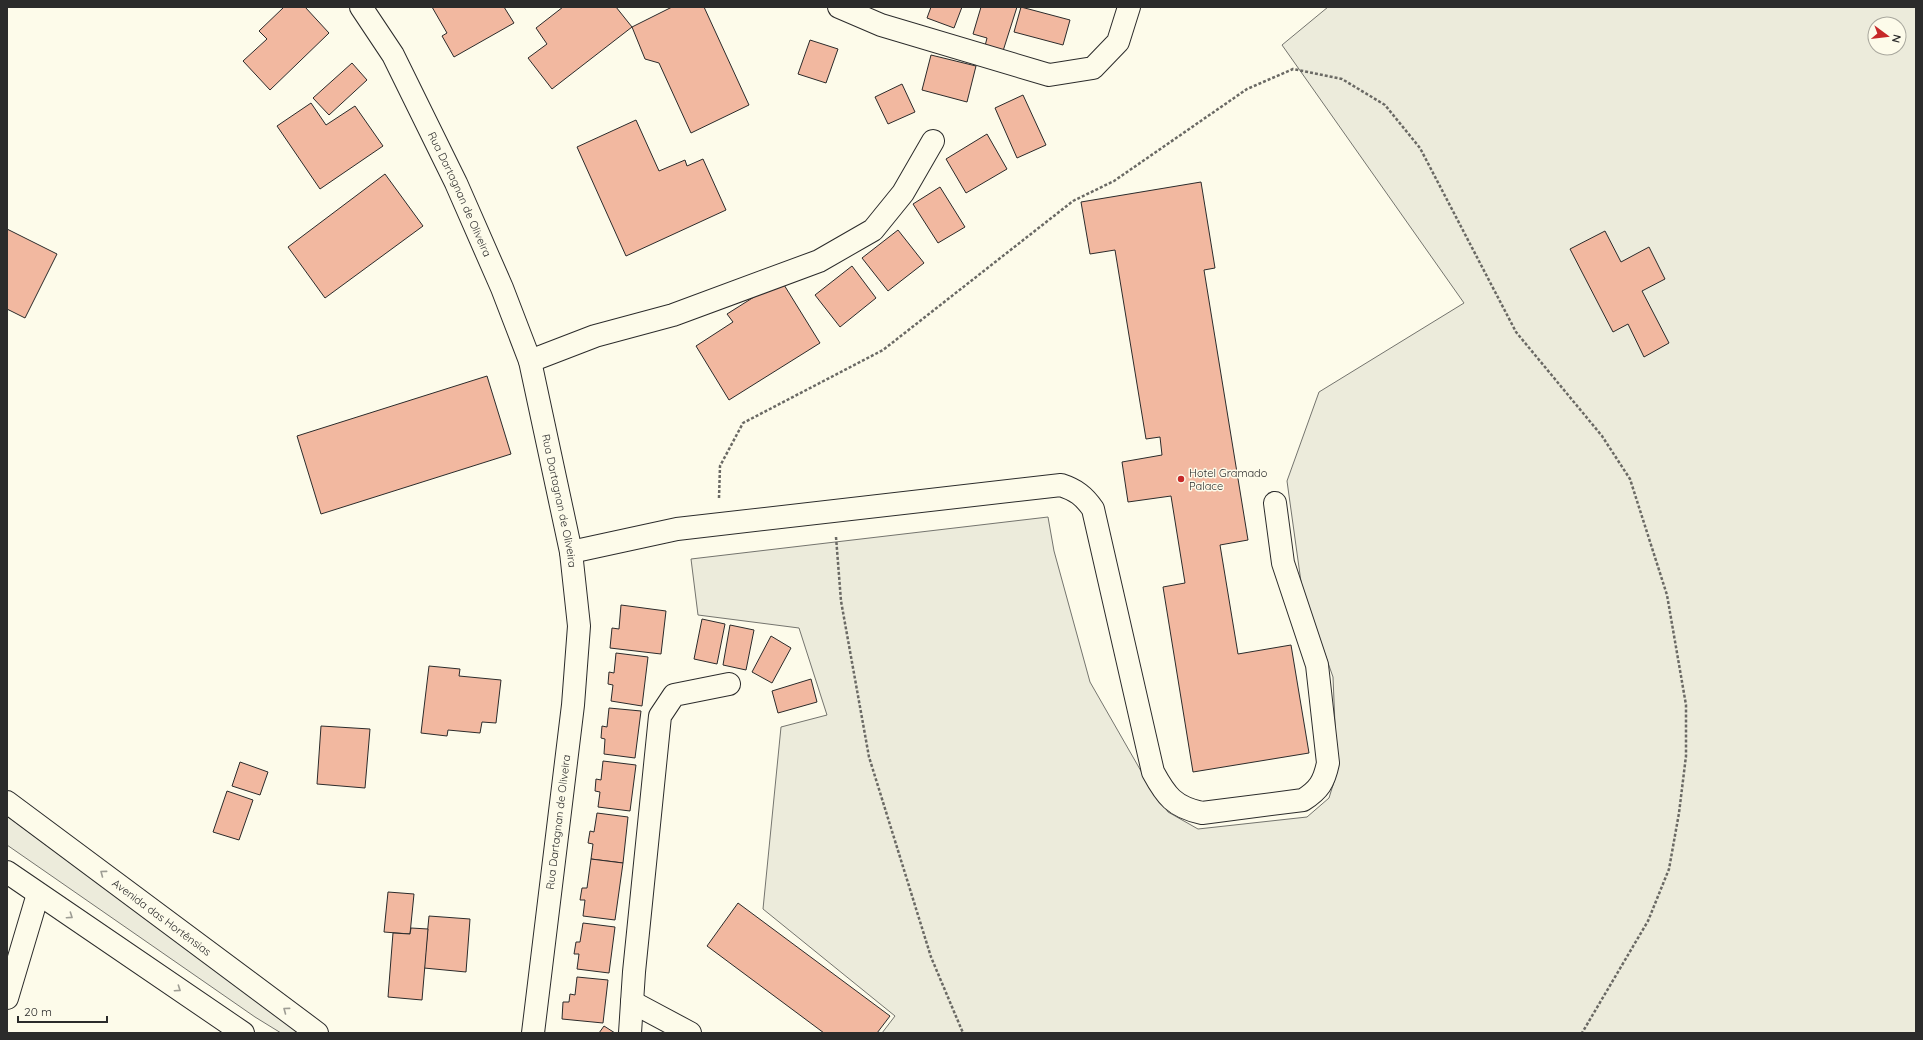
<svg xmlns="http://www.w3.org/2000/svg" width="1923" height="1040" viewBox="0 0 1923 1040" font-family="Quicksand,sans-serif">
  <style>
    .green { fill: #ecebdb; stroke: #74746e; fill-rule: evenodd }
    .building { fill: #f2b8a0; stroke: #2b2b2b }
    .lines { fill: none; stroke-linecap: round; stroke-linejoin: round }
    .minor-casing { stroke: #2b2b2b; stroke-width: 24 }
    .major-casing { stroke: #2b2b2b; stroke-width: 24 }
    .path { stroke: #6a6964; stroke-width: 2.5; stroke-dasharray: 3 2; stroke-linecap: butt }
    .minor { stroke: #fdfbea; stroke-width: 22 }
    .major { stroke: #fdfbea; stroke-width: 22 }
    .oneway { stroke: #9e9d94 }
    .poi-dot { fill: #c62828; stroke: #fdfbea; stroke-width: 1.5 }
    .labels { text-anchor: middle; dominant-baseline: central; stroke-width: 3; stroke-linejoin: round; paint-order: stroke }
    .street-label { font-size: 11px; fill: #2b2b2b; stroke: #fdfbea }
    .poi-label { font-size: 11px; fill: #2b2b2b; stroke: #fdfbea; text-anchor: start }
  </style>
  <rect width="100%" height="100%" fill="#fdfbea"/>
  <g class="green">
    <path d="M1328,7H1916V1033H882L895,1016L763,909L781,727L827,715L799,628L698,615L691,559L1048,517L1054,551L1090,682L1149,785L1168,812L1198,829L1307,817L1329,798L1337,772L1333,677L1302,589L1287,481L1319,392L1464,303L1282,45ZM1875,24H1899V48H1875Z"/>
    <path d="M7,816L300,1033H281L255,1017L7,845Z"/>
  </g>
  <g class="building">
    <path d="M284,7H305L329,33L270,90L243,61L267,39L259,31Z"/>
    <path d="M432,7H504L514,23L454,57L442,36L447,33Z"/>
    <path d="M563,7H616L632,27L552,89L528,58L547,44L536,28Z"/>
    <path d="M672,7H704L749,105L691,133L659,63L645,59L632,27Z"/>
    <path d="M931,7H962L954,28L927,18Z"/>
    <path d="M981,7H1017L1003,51L985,46L987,38L973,34Z"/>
    <path d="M1021,7L1070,20L1063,45L1014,32Z"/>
    <path d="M810,40L838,49L826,83L798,74Z"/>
    <path d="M931,55L976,66L967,102L922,90Z"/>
    <path d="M352,63L367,80L329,115L313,98Z"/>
    <path d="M902,84L915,112L888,124L875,97Z"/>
    <path d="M1023,95L1046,145L1017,158L995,108Z"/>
    <path d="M311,103L326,125L355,106L383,146L320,189L277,126Z"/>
    <path d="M636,120L659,171L685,160L687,166L703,159L726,210L626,256L577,147Z"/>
    <path d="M987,134L1007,169L966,193L946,159Z"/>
    <path d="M385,174L423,226L325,298L288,247Z"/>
    <path d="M1201,182L1215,268L1204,270L1248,540L1220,545L1238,654L1291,645L1309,753L1193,772L1163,587L1185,583L1171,496L1128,502L1122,462L1162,455L1160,437L1146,439L1115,250L1090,254L1081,202Z"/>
    <path d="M940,187L965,227L938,243L913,204Z"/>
    <path d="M7,229L57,254L25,318L7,309Z"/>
    <path d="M898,230L924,263L888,291L862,258Z"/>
    <path d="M1605,231L1621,262L1649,247L1665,279L1642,291L1669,343L1644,357L1628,324L1613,332L1570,249Z"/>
    <path d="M852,266L876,298L840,327L815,295Z"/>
    <path d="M781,280L820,343L729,400L696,346L733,322L727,314Z"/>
    <path d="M487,376L511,454L321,514L297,436Z"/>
    <path d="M621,605L666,611L661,654L610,648L612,628L619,629Z"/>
    <path d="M702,619L725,624L717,664L694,659Z"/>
    <path d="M730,625L754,630L746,670L723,665Z"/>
    <path d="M771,636L791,648L772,683L752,672Z"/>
    <path d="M616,653L648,657L642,706L611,701L613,685L608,684L609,672L614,673Z"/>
    <path d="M429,666L460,669L459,676L501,680L496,723L482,722L480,733L448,730L447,736L421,733Z"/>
    <path d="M811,679L817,702L778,713L772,691Z"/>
    <path d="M609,708L641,711L635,758L604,754L605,739L601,738L602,726L607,727Z"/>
    <path d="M321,726L370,729L365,788L317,784Z"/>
    <path d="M603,761L636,765L630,811L598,807L600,792L595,791L596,779L601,780Z"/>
    <path d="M240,762L268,772L260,795L232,786Z"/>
    <path d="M227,791L253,800L239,840L213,832Z"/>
    <path d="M597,813L628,817L623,863L591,859L593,844L588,843L590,831L594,832Z"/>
    <path d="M591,859L623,863L615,920L583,916L585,900H580L582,888H587Z"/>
    <path d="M388,892L414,894L410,934L384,932Z"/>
    <path d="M738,903L890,1016L877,1033H824L707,946Z"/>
    <path d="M429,916L470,919L466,972L424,968Z"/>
    <path d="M583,923L615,927L609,973L577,969L579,954H574L576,942H580Z"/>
    <path d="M411,928L428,929L422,1000L388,997L393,933L410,934Z"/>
    <path d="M577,977L608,980L603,1023L562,1019L563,1002H569L570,994L575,995Z"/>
    <path d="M604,1026L615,1033H599Z"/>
  </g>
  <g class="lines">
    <defs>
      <g id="minor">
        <path id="s1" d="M361,7L393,55L456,183L502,288L530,361L571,552L579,626L573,705L533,1033"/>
        <path d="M839,7L881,25L1049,75L1093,68L1118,42L1129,7"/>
        <path d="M530,361L595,336L673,315L819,261L873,230L903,193L933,141"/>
        <path d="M571,552L677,529L1061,485C1076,490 1084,496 1093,509L1153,772C1166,796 1174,807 1202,813L1303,800C1319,790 1324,782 1328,763L1317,665L1283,563L1275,503"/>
        <path d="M7,998L38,894"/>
        <path d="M632,1002L690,1033"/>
        <path d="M630,1033L634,972L660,716L674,695L729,684"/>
      </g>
      <g id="major">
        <path id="s2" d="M7,802L317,1033"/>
        <path d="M7,872L243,1033"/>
      </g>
    </defs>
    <use href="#minor" class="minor-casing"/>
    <use href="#major" class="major-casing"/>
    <g class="path">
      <path d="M719,498L720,466L743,423L883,350L1073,201L1114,181L1247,89L1293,69L1342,79L1385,105L1420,148L1516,332L1602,436L1630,479L1667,595L1686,705V756L1679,813L1669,869L1648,921L1582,1033"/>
      <path d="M836,537L841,601L869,757L931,957L963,1033"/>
    </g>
    <use href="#minor" class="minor"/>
    <use href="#major" class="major"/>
  </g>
  <defs><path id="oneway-chevron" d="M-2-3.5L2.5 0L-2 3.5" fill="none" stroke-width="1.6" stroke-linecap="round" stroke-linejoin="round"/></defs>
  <g class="oneway">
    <use href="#oneway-chevron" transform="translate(103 873) rotate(-143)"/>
    <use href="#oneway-chevron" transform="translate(70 916) rotate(34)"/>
    <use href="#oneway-chevron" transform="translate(178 989) rotate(34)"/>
    <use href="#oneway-chevron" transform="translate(286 1010) rotate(-143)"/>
  </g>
  <circle class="poi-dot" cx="1181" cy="479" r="4"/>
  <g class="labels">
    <g class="street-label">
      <text stroke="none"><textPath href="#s1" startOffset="212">Rua Dartagnan de Oliveira</textPath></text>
      <text stroke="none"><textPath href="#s1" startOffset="536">Rua Dartagnan de Oliveira</textPath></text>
      <text transform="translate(558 822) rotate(-83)">Rua Dartagnan de Oliveira</text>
      <text stroke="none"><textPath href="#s2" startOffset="193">Avenida das Hortênsias</textPath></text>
    </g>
    <g class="poi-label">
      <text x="1189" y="473">Hotel Gramado<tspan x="1189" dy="13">Palace</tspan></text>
    </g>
  </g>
  <rect width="1923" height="1040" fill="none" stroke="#2b2b2b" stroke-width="16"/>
  <g transform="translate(1887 36) rotate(105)"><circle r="19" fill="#fdfbea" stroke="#a9a89e"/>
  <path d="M0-3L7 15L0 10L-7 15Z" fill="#c62828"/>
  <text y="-6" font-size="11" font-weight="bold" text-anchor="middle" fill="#2b2b2b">N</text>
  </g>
  <path d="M18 1016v6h89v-6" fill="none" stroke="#2b2b2b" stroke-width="2"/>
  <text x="24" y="1016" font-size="12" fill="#2b2b2b" stroke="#fdfbea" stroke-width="3" paint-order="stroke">20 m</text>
</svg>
